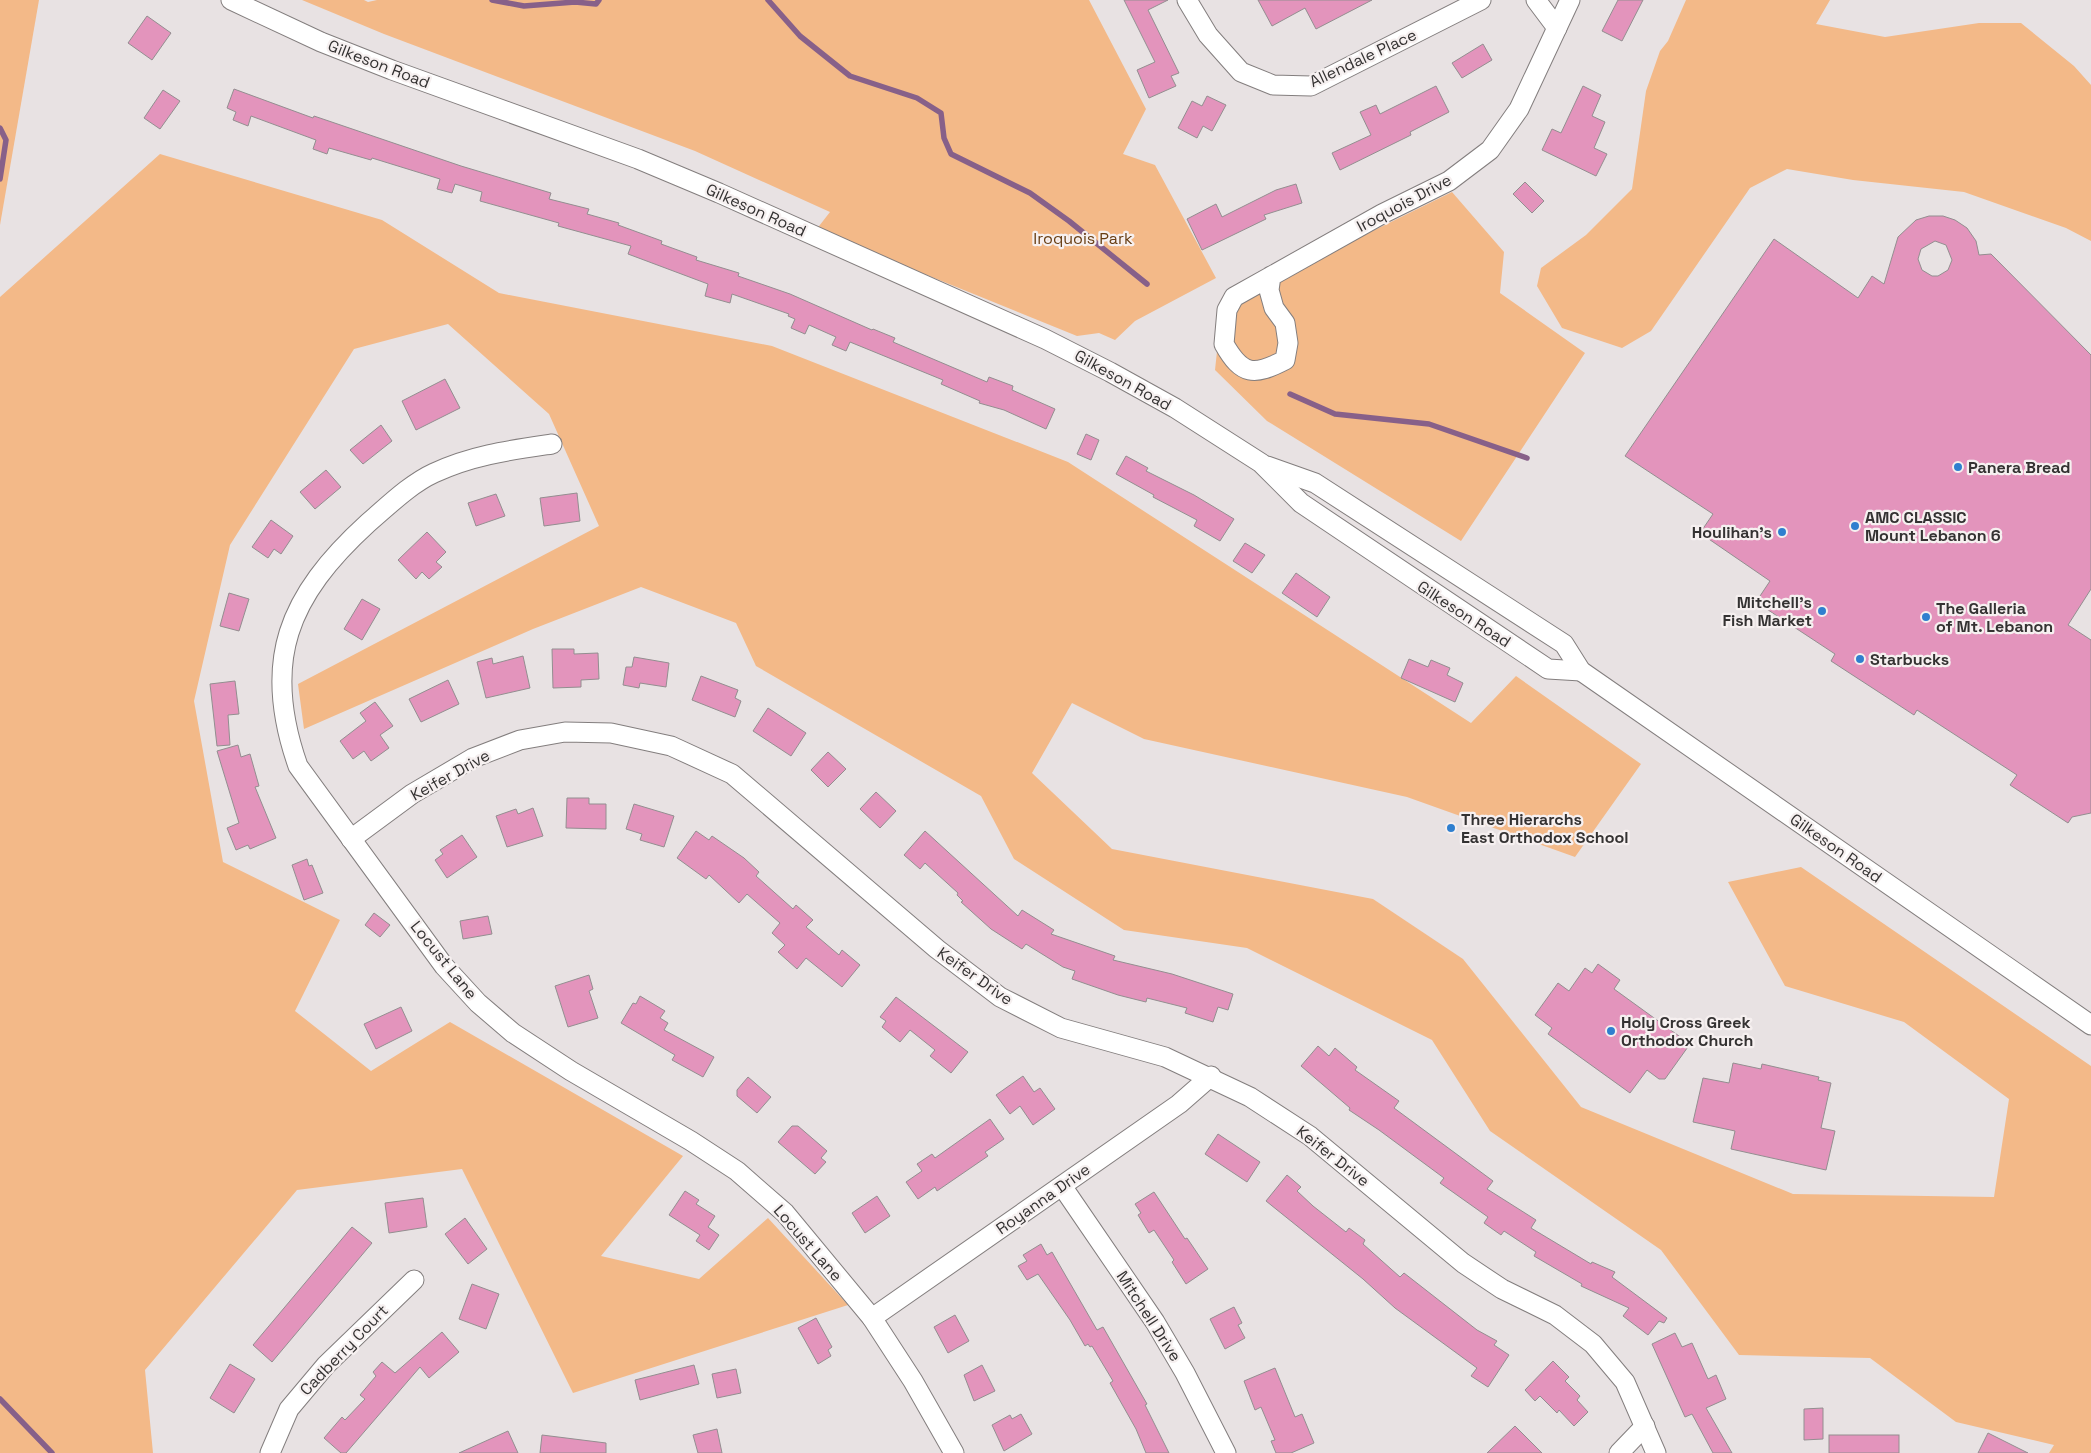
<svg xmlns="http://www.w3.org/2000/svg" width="2091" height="1453" viewBox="0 0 2091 1453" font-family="'Space Grotesk',sans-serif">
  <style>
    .green { fill: #f3b988 }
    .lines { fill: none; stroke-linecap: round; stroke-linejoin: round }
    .stream { stroke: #876089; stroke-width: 5.5 }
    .building { fill: #e394bc; stroke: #938e90; fill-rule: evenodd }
    .minor-casing { stroke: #837e7e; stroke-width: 21 }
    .minor { stroke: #fff; stroke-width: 19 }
    .poi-dot { fill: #2f7fcf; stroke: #f6f0f0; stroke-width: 2 }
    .labels { text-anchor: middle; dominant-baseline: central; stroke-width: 4.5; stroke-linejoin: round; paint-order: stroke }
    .street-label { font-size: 16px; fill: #343232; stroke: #f6f0f0 }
    .park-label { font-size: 16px; fill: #673d12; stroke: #f6f0f0 }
    .poi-label { font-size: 16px; font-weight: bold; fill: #343232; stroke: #f6f0f0; text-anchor: start }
  </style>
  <rect width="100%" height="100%" fill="#e8e2e3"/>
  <g class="green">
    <path d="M0,0H39L0,225Z"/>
    <path d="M302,0H364L368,2L377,0H1089L1146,109L1123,154L1155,165L1216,278L1135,321L1115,340L1099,333L1077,336L816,230L830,212L695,151L384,34Z"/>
    <path d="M1686,0H1830L1816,24L1885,37L1979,23H2021L2074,66L2091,85V241L2066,228L1964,192L1853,180L1787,169L1750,188L1651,331L1622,348L1562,328L1537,286L1541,268L1586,235L1632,189L1646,91L1660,51L1668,41Z"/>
    <path d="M160,154L382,220L499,293L772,346L1068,462L1471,723L1516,676L1641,764L1575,857L1407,797L1144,739L1072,703L1032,773L1112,849L1373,899L1463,959L1581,1107L1793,1194L1994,1197L2009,1099L1904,1022L1785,986L1728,882L1801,867L2091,1066V1453H2049L2054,1445L1956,1422L1870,1358L1739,1355L1661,1250L1490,1131L1432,1040L1247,948L1124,930L1014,859L981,796L756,666L736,623L641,587L533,629L304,729L298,684L599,526L549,414L448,324L354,349L230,545L194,701L223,862L340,920L295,1011L371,1071L450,1022L683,1156L601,1256L699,1279L768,1218L848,1305L573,1393L462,1169L297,1190L145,1370L153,1453H0V297Z"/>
    <path d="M1452,192L1504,252L1500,293L1585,353L1461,541L1267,421L1215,370L1222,305Z"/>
  </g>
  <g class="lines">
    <g class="stream">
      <path d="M492,0L524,6L575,2L596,4L599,0"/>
      <path d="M768,0L800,36L850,76L917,98L941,113L944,138L951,154L1030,193L1069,221L1147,284"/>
      <path d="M0,128L6,140L0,179"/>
      <path d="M1290,394L1335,414L1429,424L1527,458"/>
      <path d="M0,1399L52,1453"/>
    </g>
  </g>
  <g class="building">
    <path d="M1124,0H1168L1148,10L1179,73L1171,76L1176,86L1149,98L1137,70L1155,62Z"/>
    <path d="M1258,0H1372L1316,29L1305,8L1272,26Z"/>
    <path d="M1618,0H1643L1622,41L1602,31Z"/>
    <path d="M147,16L171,33L152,60L128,43Z"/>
    <path d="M1483,44L1492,60L1462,78L1452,63Z"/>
    <path d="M1436,86L1449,112L1410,132L1411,135L1340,170L1332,153L1371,135L1360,112L1376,105L1380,114Z"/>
    <path d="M1583,86L1601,95L1592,116L1605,122L1594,148L1607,154L1596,176L1542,150L1552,129L1561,133Z"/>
    <path d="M234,89L313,118L314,116L461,166L551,193L549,199L589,209L587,214L619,223L618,225L662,241L661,244L697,257L696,260L739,273L738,276L790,294L872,330L873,329L895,338L893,342L987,382L989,377L1013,386L1012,390L1055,409L1046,429L1004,410L979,403L980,401L941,384L943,380L850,342L846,351L832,345L836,337L809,325L805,334L791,328L795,319L788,316L789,314L732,294L730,303L705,296L708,284L628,254L631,246L558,226L559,223L480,201L482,192L455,184L452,193L437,189L440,179L372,158L371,160L329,148L327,154L313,149L316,140L251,116L248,126L233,120L236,112L227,108Z"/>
    <path d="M163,90L180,101L160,129L144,118Z"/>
    <path d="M1207,96L1226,105L1212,131L1203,126L1197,138L1178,128L1192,101L1202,106Z"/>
    <path d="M1525,182L1544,201L1532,213L1513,194Z"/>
    <path d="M1296,184L1302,203L1264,215L1266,219L1202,250L1187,219L1216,204L1222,217L1276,190Z"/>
    <path d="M1929,216H1943L1955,220L1967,228L1976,241L1979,255L1991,254L2091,355V589L2068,625L2091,640V813L2072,817L2068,823L2010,785L2017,775L1917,710L1914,715L1831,661L1835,654L1756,602L1770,581L1700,533L1713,514L1625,456L1774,239L1858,298L1872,276L1884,284L1898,237L1916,220ZM1935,241L1946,245L1952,260L1948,270L1938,276H1932L1922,270L1918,259L1921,249Z"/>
    <path d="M445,379L460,408L416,430L402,401Z"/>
    <path d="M381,425L392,441L363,464L350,450Z"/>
    <path d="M1086,434L1099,440L1091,460L1077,454Z"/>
    <path d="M1126,456L1148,468L1146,471L1194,495L1234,519L1220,541L1194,526L1197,520L1153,497L1154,495L1116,474Z"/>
    <path d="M326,470L341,487L315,509L300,492Z"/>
    <path d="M577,493L580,521L544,526L540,498Z"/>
    <path d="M496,494L505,516L476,526L468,503Z"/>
    <path d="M271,520L293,536L281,554L274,549L268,558L252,547Z"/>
    <path d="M427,532L446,552L436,562L442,567L429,579L422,572L416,579L398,560Z"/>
    <path d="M1245,543L1265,555L1252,573L1233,561Z"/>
    <path d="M1296,573L1330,597L1317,617L1282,593Z"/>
    <path d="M229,593L249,599L239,631L220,626Z"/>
    <path d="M362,599L380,609L362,640L344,629Z"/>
    <path d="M552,649H574V654L598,653L599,679L581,680V687L553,688Z"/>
    <path d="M523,656L530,688L486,698L477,662L492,658L493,664Z"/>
    <path d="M634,657L669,663L666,687L640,683L639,688L623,685L626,667H632Z"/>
    <path d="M1409,659L1428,667L1431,660L1450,668L1447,675L1463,683L1455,702L1401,678Z"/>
    <path d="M701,676L738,690L735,698L741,701L735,717L692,700Z"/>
    <path d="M448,680L459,704L421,722L409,699Z"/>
    <path d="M235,681L239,714L228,715L230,745L217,746L210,684Z"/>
    <path d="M375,702L393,726L380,735L389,748L371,761L364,751L353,759L340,741L366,721L360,713Z"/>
    <path d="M768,708L806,733L791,756L753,731Z"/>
    <path d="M238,745L241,757L250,754L259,786L255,787L276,838L250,849L248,845L236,850L227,828L239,823L217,751Z"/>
    <path d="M828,752L846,769L828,787L811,770Z"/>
    <path d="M876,792L896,811L880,828L860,809Z"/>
    <path d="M567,798H589V804H606V829L566,828Z"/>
    <path d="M634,804L674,816L664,847L640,840L642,834L626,829Z"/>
    <path d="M533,808L543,836L507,847L496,816L516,809L518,814Z"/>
    <path d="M696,831L709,840L712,836L744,858L759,872L756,876L793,909L796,905L813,920L806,927L839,955L842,950L860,965L842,987L806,958L797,969L778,952L785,945L772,933L780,923L747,894L739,903L709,875L706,879L677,858Z"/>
    <path d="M925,831L1018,916L1022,910L1054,930L1051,934L1115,956L1113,960L1172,974L1233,994L1228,1010L1218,1007L1213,1022L1185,1013L1187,1008L1147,998L1146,1002L1118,995L1072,979L1075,971L1063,967L1026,944L1022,949L991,929L961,902L963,901L957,895L958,893L925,863L920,869L904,855Z"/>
    <path d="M462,835L477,857L447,878L435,860L443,854L440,850Z"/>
    <path d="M307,859L309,866L312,865L323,893L304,900L292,865Z"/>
    <path d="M374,913L390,925L380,937L365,925Z"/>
    <path d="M488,916L492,934L463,939L460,921Z"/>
    <path d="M1598,964L1620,980L1614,989L1690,1044L1665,1079H1659L1647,1070L1630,1093L1548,1034L1552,1028L1535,1015L1558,983L1569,991L1585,968L1592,973Z"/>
    <path d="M589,975L593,989L589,991L598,1018L568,1027L555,986Z"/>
    <path d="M640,996L665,1011L660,1018L668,1023L664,1030L714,1057L703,1077L672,1060L675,1055L621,1023L633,1003L636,1004Z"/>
    <path d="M896,997L968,1052L951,1073L930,1056L935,1050L910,1030L900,1042L882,1027L886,1021L880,1017Z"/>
    <path d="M401,1007L412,1031L376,1049L364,1024Z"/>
    <path d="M1318,1046L1329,1056L1335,1048L1357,1067L1355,1070L1399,1101L1394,1108L1493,1181L1487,1189L1536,1220L1531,1228L1591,1264L1592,1262L1615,1272L1612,1277L1667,1318L1664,1323L1659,1321L1648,1335L1623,1316L1629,1308L1581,1286L1582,1284L1534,1256L1536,1252L1504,1231L1501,1235L1484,1223L1488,1217L1440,1183L1444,1178L1379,1130L1349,1110L1350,1108L1301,1066Z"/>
    <path d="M1733,1063L1761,1069L1762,1064L1819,1077L1818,1080L1831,1083L1821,1128L1835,1131L1826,1170L1731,1149L1735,1131L1693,1122L1703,1078L1729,1083Z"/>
    <path d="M1023,1076L1034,1092L1040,1088L1055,1109L1033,1125L1020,1106L1010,1114L996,1095Z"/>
    <path d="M748,1077L771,1097L757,1113L737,1096V1090Z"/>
    <path d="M990,1119L1004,1139L985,1152L988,1156L937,1191L935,1187L918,1199L906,1182L922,1171L917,1164L932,1154L935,1158Z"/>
    <path d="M792,1126H798L827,1151L821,1158L826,1162L815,1174L778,1142Z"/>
    <path d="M1218,1134L1260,1162L1247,1182L1205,1154Z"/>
    <path d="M1287,1175L1301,1187L1297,1191L1313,1206L1346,1232L1349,1228L1365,1240L1363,1244L1400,1277L1404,1273L1477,1330L1497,1341L1494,1345L1509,1355L1488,1387L1471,1376L1477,1368L1395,1308L1363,1279L1266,1201Z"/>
    <path d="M685,1191L699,1200L696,1204L715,1216L708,1227L719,1235L709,1250L696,1241L700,1235L669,1215Z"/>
    <path d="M1154,1192L1185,1239L1187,1238L1208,1269L1186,1284L1172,1262L1174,1260L1154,1230L1149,1233L1138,1215L1141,1213L1135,1204Z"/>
    <path d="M877,1196L890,1216L865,1233L852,1213Z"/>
    <path d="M423,1198L427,1227L389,1233L385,1203Z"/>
    <path d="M465,1218L487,1249L468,1264L445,1234Z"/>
    <path d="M352,1227L372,1243L272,1362L253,1345Z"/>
    <path d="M1041,1244L1047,1255L1052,1252L1097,1330L1103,1327L1147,1404L1145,1405L1169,1453H1146L1136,1429L1110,1383L1113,1381L1092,1346L1090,1347L1088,1344L1085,1346L1070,1320L1038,1274L1027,1280L1018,1266L1027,1261L1023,1255Z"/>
    <path d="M472,1284L499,1294L486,1329L459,1319Z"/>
    <path d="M1234,1307L1242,1323L1238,1325L1245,1338L1225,1349L1210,1319Z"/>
    <path d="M955,1315L969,1341L948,1353L934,1327Z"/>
    <path d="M816,1318L832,1347L828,1350L831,1356L818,1364L798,1328Z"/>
    <path d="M442,1332L459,1352L429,1378L420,1367L346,1453H341L324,1438L342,1417L345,1420L365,1399L360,1395L376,1376L373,1372L382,1362L395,1373Z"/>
    <path d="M1675,1333L1682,1347L1692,1343L1708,1379L1716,1375L1726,1399L1706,1408L1732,1453H1713L1692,1414L1685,1417L1652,1344Z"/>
    <path d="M1553,1361L1569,1377L1565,1381L1580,1396L1577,1400L1588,1412L1574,1426L1559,1410L1557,1413L1540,1396L1535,1401L1525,1390Z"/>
    <path d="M230,1364L255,1379L234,1413L210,1398Z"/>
    <path d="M694,1365L699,1384L640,1400L635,1380Z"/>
    <path d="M982,1365L995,1391L974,1401L964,1375Z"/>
    <path d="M1275,1368L1295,1417L1302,1414L1314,1443L1291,1453H1276L1271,1441L1275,1440L1261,1407L1255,1410L1244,1381Z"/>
    <path d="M736,1369L741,1393L717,1398L712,1374Z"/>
    <path d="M1823,1408V1439L1804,1440V1409Z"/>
    <path d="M1021,1414L1032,1434L1004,1451L992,1425L1010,1415L1012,1419Z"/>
    <path d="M1515,1426L1542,1453H1487Z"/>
    <path d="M717,1429L722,1453H698L693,1435Z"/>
    <path d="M508,1431L518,1453H459Z"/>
    <path d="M1988,1433L2028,1453H1978Z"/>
    <path d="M542,1435L606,1443V1453H540Z"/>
    <rect x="1829" y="1435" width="70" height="18"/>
  </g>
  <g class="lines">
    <defs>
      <g id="minor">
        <path d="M231,0L321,42L392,70L638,159L719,193L1045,339L1110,372L1175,408L1261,463L1301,503L1548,669L1581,671"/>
        <path d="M1187,0L1208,35L1241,72L1273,85L1311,86L1481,0"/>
        <path d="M1536,0L1557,28"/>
        <path d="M1271,276L1269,290L1274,308L1285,323L1288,343L1285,360C1254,376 1242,376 1224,344L1227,310L1234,297L1382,214L1449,181L1490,150L1519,109L1570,0"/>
        <path d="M552,444C511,450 472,455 434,473C410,484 388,506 368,523C288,596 261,661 298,766L444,966L478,1003L513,1033L571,1071L691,1141L737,1171L785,1213L872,1318L913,1381L954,1453"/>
        <path d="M1267,466L1315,483L1564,644L1581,671L2091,1025"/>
        <path d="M351,839L412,794L473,758L520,740L565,732L611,733L671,746L732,774L937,949L1000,997L1061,1028L1165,1057L1250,1097L1310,1136L1463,1263L1502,1289L1555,1315L1593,1344L1625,1382L1656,1453"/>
        <path d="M1062,1186L1155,1322L1185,1373L1226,1453"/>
        <path d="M872,1318L1179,1104L1211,1076"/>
        <path d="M270,1453L289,1409L326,1365L414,1280"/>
        <path d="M1619,1453L1645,1426"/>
      </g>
    </defs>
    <use href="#minor" class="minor-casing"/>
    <use href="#minor" class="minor"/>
  </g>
  <g class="poi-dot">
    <circle cx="1958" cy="467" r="5"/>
    <circle cx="1855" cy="526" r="5"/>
    <circle cx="1782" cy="532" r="5"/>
    <circle cx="1822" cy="611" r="5"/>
    <circle cx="1926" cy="617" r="5"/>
    <circle cx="1860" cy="659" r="5"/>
    <circle cx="1451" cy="828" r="5"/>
    <circle cx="1611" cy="1031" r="5"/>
  </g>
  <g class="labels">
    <g class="street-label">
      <text transform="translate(1363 58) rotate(-25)">Allendale Place</text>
      <text transform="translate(379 64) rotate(21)">Gilkeson Road</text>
      <text transform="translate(1404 203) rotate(-28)">Iroquois Drive</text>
      <text transform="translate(756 210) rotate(24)">Gilkeson Road</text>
      <text transform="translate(1123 380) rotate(29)">Gilkeson Road</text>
      <text transform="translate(1464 614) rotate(33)">Gilkeson Road</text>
      <text transform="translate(450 775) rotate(-29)">Keifer Drive</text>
      <text transform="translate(1836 848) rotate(35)">Gilkeson Road</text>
      <text transform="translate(444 960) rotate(51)">Locust Lane</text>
      <text transform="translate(975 976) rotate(35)">Keifer Drive</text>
      <text transform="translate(1333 1156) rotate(38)">Keifer Drive</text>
      <text transform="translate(1043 1199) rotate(-35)">Royanna Drive</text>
      <text transform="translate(808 1243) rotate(49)">Locust Lane</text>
      <text transform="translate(1149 1316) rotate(57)">Mitchell Drive</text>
      <text transform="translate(344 1350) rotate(-46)">Cadberry Court</text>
    </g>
    <g class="park-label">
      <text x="1083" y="238">Iroquois Park</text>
    </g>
    <g class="poi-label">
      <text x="1968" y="467">Panera Bread</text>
      <text x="1865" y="517">AMC CLASSIC<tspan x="1865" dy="18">Mount Lebanon 6</tspan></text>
      <text x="1772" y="532" text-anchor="end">Houlihan's</text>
      <text x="1812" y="602" text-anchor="end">Mitchell's<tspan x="1812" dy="18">Fish Market</tspan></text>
      <text x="1936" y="608">The Galleria<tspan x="1936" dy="18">of Mt. Lebanon</tspan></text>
      <text x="1870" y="659">Starbucks</text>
      <text x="1461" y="819">Three Hierarchs<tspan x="1461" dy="18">East Orthodox School</tspan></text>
      <text x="1621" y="1022">Holy Cross Greek<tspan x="1621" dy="18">Orthodox Church</tspan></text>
    </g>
  </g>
</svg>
